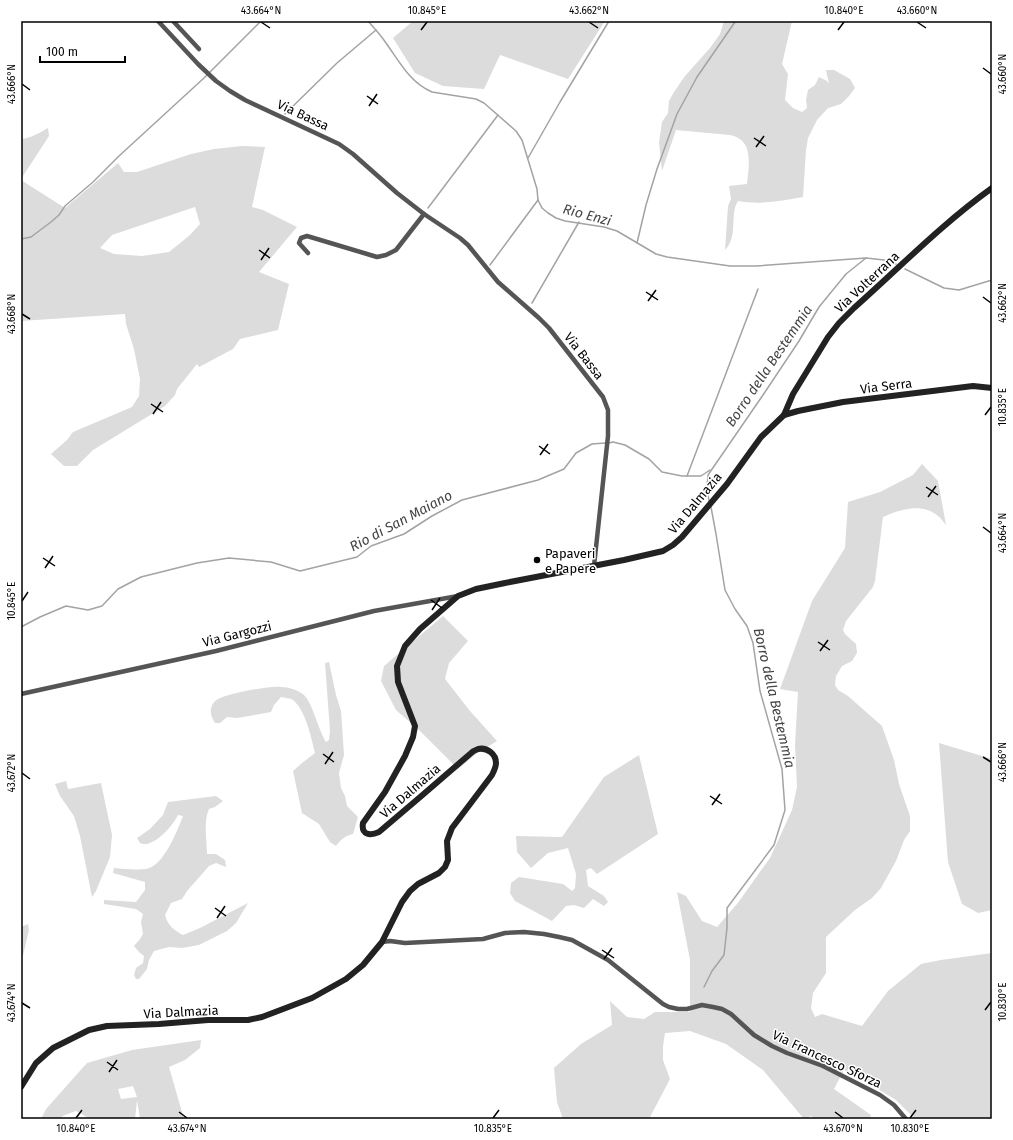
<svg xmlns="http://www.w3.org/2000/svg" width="1013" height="1140" viewBox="0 0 1013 1140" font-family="'Fira Sans',sans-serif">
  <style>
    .green { fill: #dcdcdc; fill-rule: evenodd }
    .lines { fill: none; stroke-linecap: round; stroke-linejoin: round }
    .stream { stroke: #a3a3a3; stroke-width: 1.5 }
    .street { stroke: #555; stroke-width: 4.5 }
    .secondary { stroke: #222; stroke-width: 6 }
    .ticks { fill: none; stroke: #000; stroke-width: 1.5 }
    .poi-dot { fill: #000; stroke: #fff; stroke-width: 1.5 }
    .labels { text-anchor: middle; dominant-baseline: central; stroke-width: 3; stroke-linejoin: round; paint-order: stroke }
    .street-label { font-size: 13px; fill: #000; stroke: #fff }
    .poi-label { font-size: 13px; fill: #000; stroke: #fff; text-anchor: start }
    .water-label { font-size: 14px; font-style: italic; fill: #444; stroke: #fff }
    .neatline { fill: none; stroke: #000; stroke-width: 1.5 }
    .ticks-label { font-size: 10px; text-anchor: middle; fill: #000 }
  </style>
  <rect width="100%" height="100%" fill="#fff"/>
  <g class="green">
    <path d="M413,21H605L568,79L500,55L484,89L443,86L415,73L393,38Z"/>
    <path d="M724,21H792L782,64L788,74L785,100L793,108L802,112L807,108L806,100L808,90L815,85L819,77L827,81L829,84L826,70H834L850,79L855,88L849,96L841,104L828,108L817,120L808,138L806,150L803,197C782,201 759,205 738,201C729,215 739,235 725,250L728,206L731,199L729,186L747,184C749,164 754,140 730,135L676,130L662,171L659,142L662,122L668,113L669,101L674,92L685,76L710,48L720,34Z"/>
    <path d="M48,128L49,136L21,179V139C31,138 39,133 48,128Z"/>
    <path d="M242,146L265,147L252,207L263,210L297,227L259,272L289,284L278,330L240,339L233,349L199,367L197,364L177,389L175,395L165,406L93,450L77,466H64L51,454L67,440L73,432L132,407L139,396L140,379L134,349L126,324L125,314L21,321V180L65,208L118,163L124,172H137L191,154L214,149ZM195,207L200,224L190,235L169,252L142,256L114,254L100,248L112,235Z"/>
    <path d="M922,464L938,481L946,525C943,522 941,518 938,516C922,502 899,510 883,517L875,581L873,587L846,621L843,630L845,634L856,644L857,653L852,661L842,666L836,676L835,685L838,690L848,696L882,726L894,760L899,784L910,816V831L904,840L896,861L881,888L872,898L855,910L826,937V973L813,993L811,1008L815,1017L822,1014L862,1026L888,991L921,964L941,960L992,953V1119H915L896,1100L860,1078L844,1070L834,1089L871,1115L870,1119H815L811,1116L804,1119L763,1070L726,1044L690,1031L665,1033L663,1046V1060L670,1079L649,1119H563L557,1102L554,1068L581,1044L612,1025L610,1001L627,1017L644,1019L655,1012H690V960L677,892L686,896L702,921L717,927L737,904L770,858L792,810L797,787L795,745L798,692L780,689L812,601L845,548L848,502L880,492L913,475Z"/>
    <path d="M443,616L468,641L449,663L445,679L470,711L497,741L476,754L458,769L419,730L396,710L381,681L384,666Z"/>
    <path d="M329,662L336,695L341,711L344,755L339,773L341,788L345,796L347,806L358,817L353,834C345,836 341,839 336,846L330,842L319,824L302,813L293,771L302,763L315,753C311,737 306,711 293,700C290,698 284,698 281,697L274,705L271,712L237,718L227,717L220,723H215C210,716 208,705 218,699C227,694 271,685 281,687C289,687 298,690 304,695C313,704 318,729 326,742L329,740L330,731L325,663Z"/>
    <path d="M939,743L992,759V910L978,913L962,904L948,862Z"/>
    <path d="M639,755L658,834L597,874L591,868L586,870L588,886L604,896L608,902L604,906L593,899L584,908L574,905L566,906L552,921L515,901L510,893L511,883L519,877L563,884L572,891L575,888L576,874L568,848L548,853L531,868L517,852L516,836L562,837L604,777Z"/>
    <path d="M66,781L68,789L101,783L112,835L110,857L96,891L92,897L80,836L74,816L60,796L55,784Z"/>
    <path d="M216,796L223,801L215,807L209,809C203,822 207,839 207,854H216L225,860L226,867L216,863L209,866L187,891L182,899L171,903L165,915C168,926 174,930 183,935L200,928L248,903L236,923L227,931L199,945L182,948L169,947L154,951L149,960L147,969L139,979H136L134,975L136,968L143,963L144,956L139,952L134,946L140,939L143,934L141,922L143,914L136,909L104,904V900L136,902L145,890V882L113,873L114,868C124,869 136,870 146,869C164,866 177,831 183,816L178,815C173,825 159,842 146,844C144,844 142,844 140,843L137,838L150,829L163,815L168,802Z"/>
    <path d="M28,924L29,930L21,964V927Z"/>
    <path d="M201,1040L200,1048L185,1060L169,1067L184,1119H140L137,1100L135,1119H90L76,1111L65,1115L58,1119H41L46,1109L87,1063L132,1050ZM133,1086L137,1097L121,1099L118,1089Z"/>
  </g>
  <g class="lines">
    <g class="stream">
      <path d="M368,21C374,28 381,35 386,43C399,61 410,83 432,92L476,99L484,103L516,131L522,140L537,189L538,200L542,208L548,213L556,218L565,221L604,227L617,231L656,254L667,257L730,266H756L866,258L884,260L896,264"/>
      <path d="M285,114L337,63L376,30"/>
      <path d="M528,158L560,102L609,21"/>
      <path d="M428,208L498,115"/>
      <path d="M21,239L31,237L51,222L59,215L65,206L93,182L119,156L204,78L261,21"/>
      <path d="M637,243L646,205L657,169L677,114L697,77L735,22"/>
      <path d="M490,265L538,200"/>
      <path d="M905,269L944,288L959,290L992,280"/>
      <path d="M532,303L579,222"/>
      <path d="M609,443L613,442L625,445L649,459L662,472L682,476H701L710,470"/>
      <path d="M687,476L758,289"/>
      <path d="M709,501L707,488L708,475L763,395L799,341L819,307L846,274L866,258"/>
      <path d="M21,627L40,617L66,606L88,610L102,606L118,589L141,577L197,563L229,558L271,562L300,571L357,557L371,546L404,534L432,516L462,500L538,480L564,469L576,453L592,444L605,443"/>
      <path d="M704,987L712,971L724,955L727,928V908L774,845L785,810L782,769L760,691L753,643L747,626L735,609L725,590L716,534L711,507"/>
    </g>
    <g class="street">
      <path d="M158,21L198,64L216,81L230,91L245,100L339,144L353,154L397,193L424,214L460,238L468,245L498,282L539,318L549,328L603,397L608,410V436L594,566"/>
      <path d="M173,21L199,49"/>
      <path d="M308,253L299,243L301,238L307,236L377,257L386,255L396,250L424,214"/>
      <path d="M21,694L216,651L374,611L458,596"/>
      <path d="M382,942L390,941L405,943L483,939L505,933L524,932L544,934L559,937L572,940L608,960L663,1004L669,1007L678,1009H687L702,1005L713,1007L722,1009L731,1014L754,1035L772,1046L787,1053L823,1066L880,1095L894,1105L906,1119"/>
    </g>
    <g class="secondary">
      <path d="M784,415L793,394L828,337L839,323L854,308C899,268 943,223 992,188"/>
      <path d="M21,1087L36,1063L53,1048L89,1030L107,1026L159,1024L208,1020H248L262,1017L312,998L346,979L363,965L382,942L402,902L410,891L418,884L439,873L445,867L448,860L447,841L452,828L492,775C494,771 496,767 496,763C496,754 487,747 478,749C475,750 472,752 470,754L419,798L379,832C370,836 361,835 363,823L385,792L405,756L413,737L415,726L398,682L397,666L405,646L420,629L458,596L476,589L505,583L624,560L663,551L673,545L682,537L727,484L761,437L784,415L798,411L843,402L973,386L992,388"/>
    </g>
  </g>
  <path class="ticks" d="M261,22L270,28M589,22L598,28M917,22L926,28M421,30L427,22M838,30L844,22M983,68L991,74M22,84L30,90M367,96L378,104M369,106L377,94M754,138L766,146M756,147L764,136M259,250L270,258M261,260L269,248M646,292L658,300M983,297L991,303M648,301L656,290M22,314L30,319M151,404L163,412M153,414L161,402M985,415L991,407M539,446L550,454M540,455L548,444M926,487L938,495M928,497L936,486M983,527L991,533M43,558L55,566M45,568L53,556M431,600L442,608M22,601L28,592M432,610L440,598M818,642L830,650M820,651L828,640M323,754L334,762M983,757L991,762M325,764L333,752M22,773L30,779M710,796L722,804M712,805L720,794M215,908L226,916M217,918L225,906M602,950L614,958M604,959L612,948M22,1003L30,1008M985,1010L991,1002M107,1062L118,1070M109,1072L117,1060M179,1112L187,1118M835,1112L843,1118M76,1118L82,1110M493,1118L499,1110M910,1118L916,1110"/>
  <circle class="poi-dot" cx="537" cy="560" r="4"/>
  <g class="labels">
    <g class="street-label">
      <text transform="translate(303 115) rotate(25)">Via Bassa</text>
      <text transform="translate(867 282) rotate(-43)">Via Volterrana</text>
      <text transform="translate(584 356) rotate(52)">Via Bassa</text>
      <text transform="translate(886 386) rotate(-7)">Via Serra</text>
      <text transform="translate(695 503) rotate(-50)">Via Dalmazia</text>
      <text transform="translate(237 634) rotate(-14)">Via Gargozzi</text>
      <text transform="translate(410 791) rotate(-41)">Via Dalmazia</text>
      <text transform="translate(181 1012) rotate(-3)">Via Dalmazia</text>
      <text transform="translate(827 1059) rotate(25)">Via Francesco Sforza</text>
    </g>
    <g class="poi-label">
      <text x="545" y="553">Papaveri<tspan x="545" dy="15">e Papere</tspan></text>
    </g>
    <g class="water-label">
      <text transform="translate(587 215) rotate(15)">Rio Enzi</text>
      <text transform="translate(769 366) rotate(-56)">Borro della Bestemmia</text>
      <text transform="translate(401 521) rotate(-28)">Rio di San Maiano</text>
      <text transform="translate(774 698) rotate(77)">Borro della Bestemmia</text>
    </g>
  </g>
  <rect width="1013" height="1140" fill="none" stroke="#ffffff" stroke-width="44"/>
  <path d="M40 56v6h85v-6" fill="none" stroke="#000000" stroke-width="2"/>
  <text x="46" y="56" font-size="12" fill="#000000" stroke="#ffffff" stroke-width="3" paint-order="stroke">100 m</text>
  <rect x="22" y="22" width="969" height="1096" class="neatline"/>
  <g class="ticks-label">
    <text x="261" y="14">43.664°N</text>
    <text x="427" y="14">10.845°E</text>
    <text x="589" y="14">43.662°N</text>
    <text x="844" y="14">10.840°E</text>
    <text x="917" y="14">43.660°N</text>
    <text transform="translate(1002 74) rotate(-90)" y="4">43.660°N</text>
    <text transform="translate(11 84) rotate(-90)" y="4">43.666°N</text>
    <text transform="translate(1002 303) rotate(-90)" y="4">43.662°N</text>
    <text transform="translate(11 314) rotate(-90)" y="4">43.668°N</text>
    <text transform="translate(1002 407) rotate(-90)" y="4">10.835°E</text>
    <text transform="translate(1002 533) rotate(-90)" y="4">43.664°N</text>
    <text transform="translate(11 601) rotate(-90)" y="4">10.845°E</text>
    <text transform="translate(1002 762) rotate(-90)" y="4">43.666°N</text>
    <text transform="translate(11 773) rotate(-90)" y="4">43.672°N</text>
    <text transform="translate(1002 1002) rotate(-90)" y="4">10.830°E</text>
    <text transform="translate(11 1003) rotate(-90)" y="4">43.674°N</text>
    <text x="76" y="1132">10.840°E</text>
    <text x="187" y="1132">43.674°N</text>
    <text x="493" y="1132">10.835°E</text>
    <text x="843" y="1132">43.670°N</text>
    <text x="910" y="1132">10.830°E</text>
  </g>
</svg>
